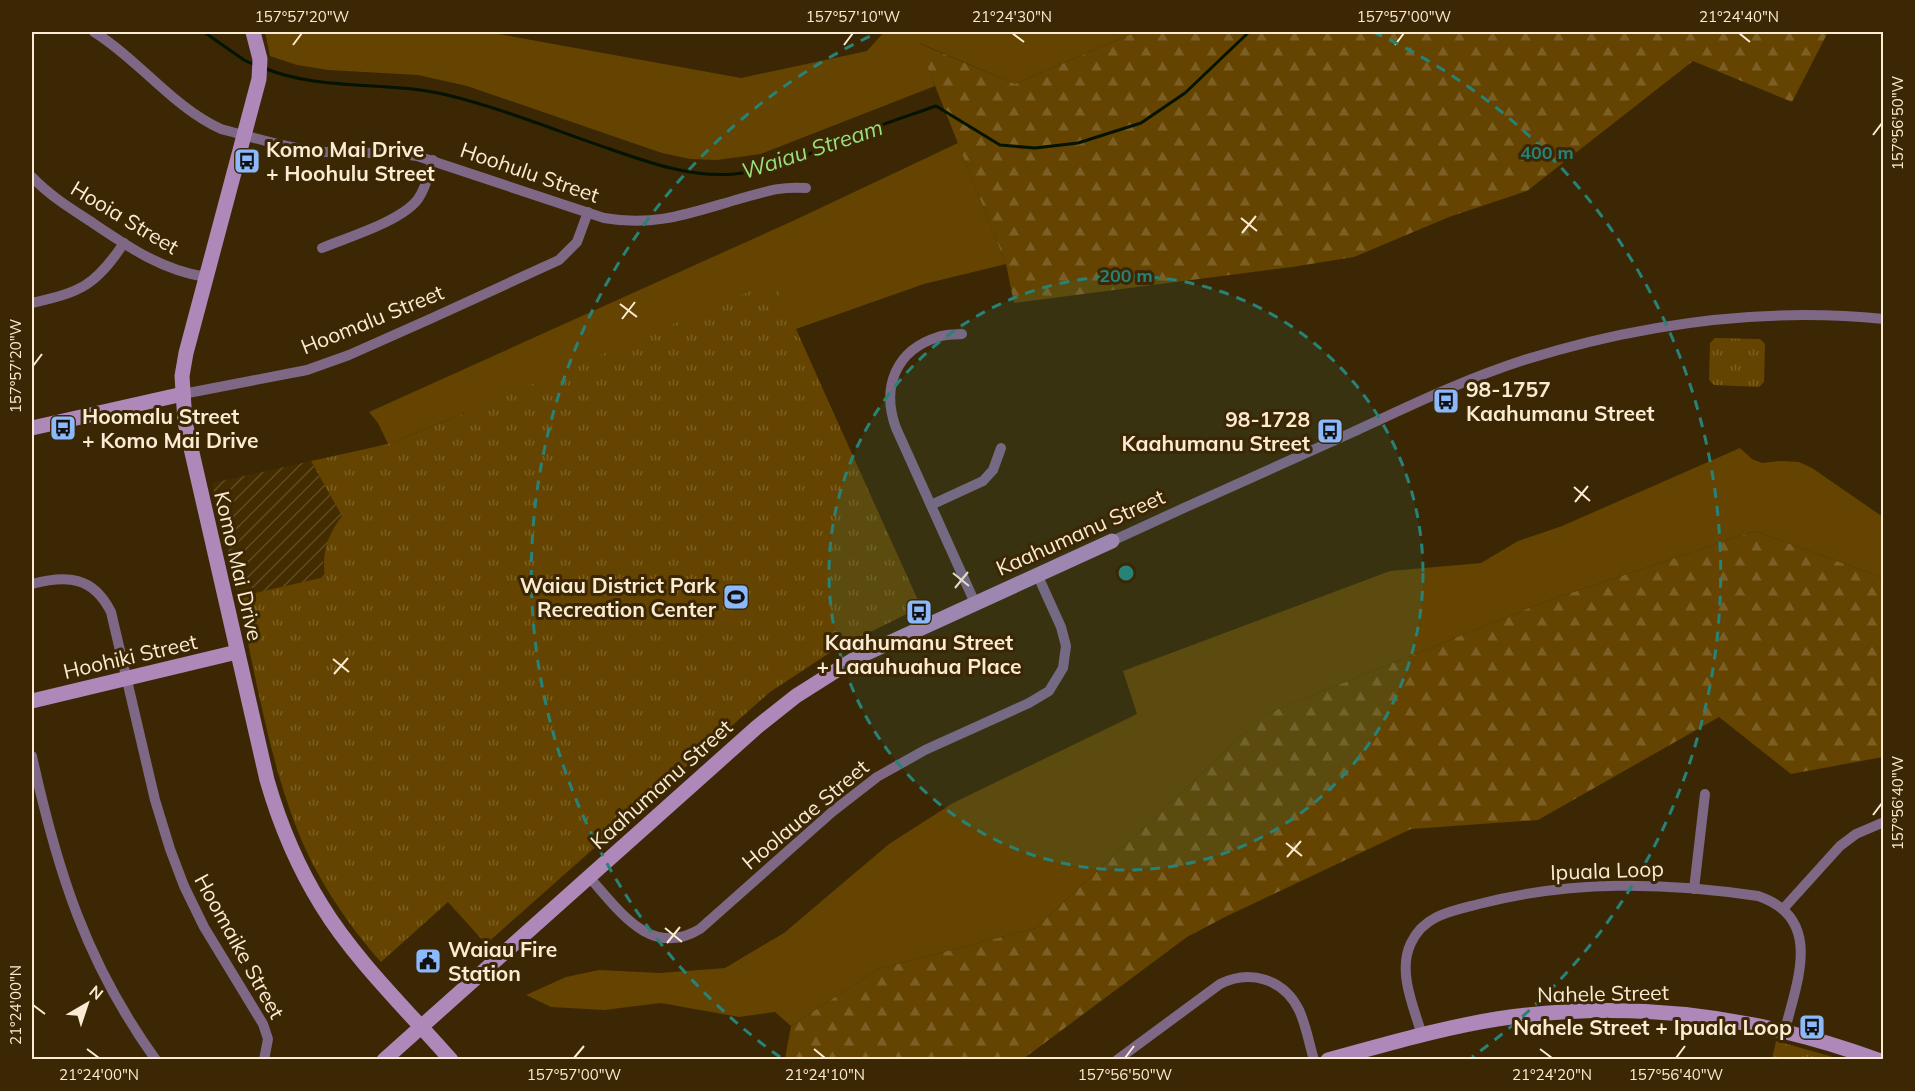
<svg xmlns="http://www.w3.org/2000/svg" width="1915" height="1091" viewBox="0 0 1915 1091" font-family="Mulish,sans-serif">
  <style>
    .industrial { fill: url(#industrial-furrows) }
    .green { fill: #644400 }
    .forest { fill: url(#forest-firs) }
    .park { fill: url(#park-tufts) }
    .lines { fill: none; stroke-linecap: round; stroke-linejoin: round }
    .stream { stroke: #041401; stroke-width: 3 }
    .street { stroke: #7f6786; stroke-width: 10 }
    .secondary { stroke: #ae88b9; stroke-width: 15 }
    .ticks { fill: none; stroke: #fbebd3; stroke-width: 2 }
    .ring { fill: none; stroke: #278278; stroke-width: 3; stroke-dasharray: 10 8 }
    .labels { text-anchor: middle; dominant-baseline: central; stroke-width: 6; stroke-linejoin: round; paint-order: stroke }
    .poi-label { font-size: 21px; font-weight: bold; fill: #fbebd3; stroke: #3b2703; text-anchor: start }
    .street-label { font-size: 21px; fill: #fbebd3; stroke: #3b2703 }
    .water-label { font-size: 22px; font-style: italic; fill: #97e27f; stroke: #3b2703 }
    .centre { fill: #278278; stroke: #3b2703; stroke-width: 3 }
    .ring-label { font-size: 18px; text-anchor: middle; font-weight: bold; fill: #278278; stroke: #3b2703; stroke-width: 6; stroke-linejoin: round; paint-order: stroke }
    .neatline { fill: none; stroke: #fbebd3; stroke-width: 2 }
    .ticks-label { font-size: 15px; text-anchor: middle; fill: #fbebd3 }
  </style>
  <defs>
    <pattern id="industrial-furrows" width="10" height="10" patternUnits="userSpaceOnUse" patternTransform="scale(1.5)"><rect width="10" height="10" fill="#432c00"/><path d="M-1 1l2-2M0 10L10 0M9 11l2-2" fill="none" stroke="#5f4b24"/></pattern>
    <pattern id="forest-firs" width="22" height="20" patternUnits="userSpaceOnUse" patternTransform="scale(1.5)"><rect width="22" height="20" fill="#644400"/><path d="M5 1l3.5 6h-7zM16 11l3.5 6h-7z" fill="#7b5f24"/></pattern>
    <pattern id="park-tufts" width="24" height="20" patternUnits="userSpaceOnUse" patternTransform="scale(1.5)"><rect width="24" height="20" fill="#644400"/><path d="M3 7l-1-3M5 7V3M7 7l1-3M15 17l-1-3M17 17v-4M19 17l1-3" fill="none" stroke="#7b5f24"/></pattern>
  </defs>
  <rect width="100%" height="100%" fill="#3b2703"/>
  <path class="industrial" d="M311,461L342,516L337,523L325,550L323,564L326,577L238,597L212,483Z"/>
  <g class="green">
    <path d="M265,32H488L741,78L867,51L884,32H1136L1015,84L919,43L935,86L761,154L717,160L690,159L662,153L467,86L418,75L328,70L297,65L270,56Z"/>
    <path d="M958,143L1006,264L924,284L796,329L870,495L467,412L388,444L378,423L369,412L797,219Z"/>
    <path d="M1740,448L1752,459L1762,463L1781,461L1799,462L1812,468L1883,517V578L1755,531L1544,602L1264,715L1036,928L878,969L791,1026L775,1012L739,1017L661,1003L604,1010L551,1007L526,995L566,977L599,970L660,973L725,968L784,933L889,844L953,803L1137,714L1123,671L1390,571L1481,563L1518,541L1562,526Z"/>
  </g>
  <g class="forest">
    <path d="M1136,32H1828L1792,102L1693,61L1527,191L1449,217L1354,257L1292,267L1014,303L1006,264L918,43L1015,84Z"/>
    <path d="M1755,531L1883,578V757L1791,774L1719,717L1538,820L1411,829L1225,917L1187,937L1023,1059H785L791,1026L878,969L1036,928L1264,715L1544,602Z"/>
  </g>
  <g class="park">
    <path d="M774,281L921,607L834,650L770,692L486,944L448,902L381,962C342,918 309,867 290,810C266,742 254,667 238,597L325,577C321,554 328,534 342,516L311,461L388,444L467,412Z"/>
    <path d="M1715,338L1760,339L1765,344L1764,382L1759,387L1714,385L1709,380L1710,343Z"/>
    <path d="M1776,1041L1840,1059H1772Z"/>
  </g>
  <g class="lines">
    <g class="stream">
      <path d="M204,32L244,60L255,65"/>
      <path d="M264,68C322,92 387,80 447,95C501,108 554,130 607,148C647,162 691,178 735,174C775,170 814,152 851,137C879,125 908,116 936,106L1000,145L1035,148L1078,143L1141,123L1185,93L1249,32"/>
    </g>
    <g class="street">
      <path d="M94,32C138,59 174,108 221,129C255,138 290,149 325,152C356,154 386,151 417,156L604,218C656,227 690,213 739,199C765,192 779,186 806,188"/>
      <path d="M32,177C49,195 70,208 90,221C127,246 161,270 206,277"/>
      <path d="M322,248C348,237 402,221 418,199C426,188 429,173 433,160"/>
      <path d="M32,303C81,292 95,286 124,243"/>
      <path d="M962,334C954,335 946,334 938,337C896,350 881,387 896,428L975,603"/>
      <path d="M183,394L307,370L349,355L430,319L559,260L577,242L588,212"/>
      <path d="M931,505L983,481L993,470L1001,448"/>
      <path d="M1112,541C1192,504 1272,468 1353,432C1409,406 1465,379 1524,360C1640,324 1763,307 1884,319"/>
      <path d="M32,584C67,575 93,576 111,612L155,800L170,849L184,886L204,927L263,1024L268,1039L264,1060"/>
      <path d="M32,756C57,870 86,963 156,1060"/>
      <path d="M589,877C619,910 650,959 700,929L832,812L877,777L925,750L1029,703L1049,691L1063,668L1066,646L1061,627L1037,574"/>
      <path d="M1694,889L1705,794"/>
      <path d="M1783,909L1840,846L1856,834L1884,822"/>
      <path d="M1422,1035C1414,1008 1397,971 1411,943C1424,915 1452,911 1479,904C1571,880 1664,882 1758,896C1824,918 1797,981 1785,1030"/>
      <path d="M1117,1060L1220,984C1250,969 1284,979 1299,1010C1306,1025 1309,1043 1314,1060"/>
    </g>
    <g class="secondary">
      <path d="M253,32L260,59L259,79L186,353L182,376L185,422L267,780C280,825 297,866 322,906C355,960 408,1011 451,1060"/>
      <path d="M32,428L183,394"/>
      <path d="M32,701L237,652"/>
      <path d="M384,1060L757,727L796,696L856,658L1112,541"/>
      <path d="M1328,1060C1384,1045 1440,1028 1497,1019C1627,999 1755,1015 1878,1060"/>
    </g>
  </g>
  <path class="ticks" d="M1012,33L1024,42M1739,33L1750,42M293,45L302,33M844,45L853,33M1395,45L1404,33M1873,135L1882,123M1241,218L1257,231M1242,233L1256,216M620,304L637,317M622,319L635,302M33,366L42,354M1574,487L1590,501M1575,502L1588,486M953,573L969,586M955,588L968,572M333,659L349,672M334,674L348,658M1873,815L1882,803M1286,843L1302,856M1287,857L1301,841M665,928L682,942M667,943L680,927M33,1005L45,1014M87,1049L99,1058M814,1049L825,1058M1540,1049L1552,1058M574,1058L584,1046M1125,1058L1134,1046M1676,1058L1685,1046"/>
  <circle cx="1126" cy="573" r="297" fill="#278278" fill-opacity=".12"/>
  <g class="ring">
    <circle cx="1126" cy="573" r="297"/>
    <path d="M780 1057A595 595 0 0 1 879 32M1373 32A595 595 0 0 1 1472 1057"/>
  </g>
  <defs>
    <symbol id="bus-square" viewBox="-11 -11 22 22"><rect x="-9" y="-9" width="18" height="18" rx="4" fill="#8cb9fc" stroke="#3b2703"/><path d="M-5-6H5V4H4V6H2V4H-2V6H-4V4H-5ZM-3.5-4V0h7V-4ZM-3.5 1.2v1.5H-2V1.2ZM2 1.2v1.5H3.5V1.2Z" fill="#111"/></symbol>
    <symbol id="stadium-square" viewBox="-11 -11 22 22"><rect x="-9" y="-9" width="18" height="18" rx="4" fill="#8cb9fc" stroke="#3b2703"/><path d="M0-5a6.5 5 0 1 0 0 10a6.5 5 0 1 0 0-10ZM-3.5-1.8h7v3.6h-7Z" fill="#111"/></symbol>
    <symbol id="civic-square" viewBox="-11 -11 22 22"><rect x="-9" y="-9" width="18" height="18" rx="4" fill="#8cb9fc" stroke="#3b2703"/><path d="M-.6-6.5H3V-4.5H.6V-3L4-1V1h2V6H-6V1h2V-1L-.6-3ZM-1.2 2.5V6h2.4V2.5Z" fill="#111"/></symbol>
  </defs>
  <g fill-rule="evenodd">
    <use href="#bus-square" x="232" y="146" width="30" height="30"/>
    <use href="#bus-square" x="1431" y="386" width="30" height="30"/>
    <use href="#bus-square" x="48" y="413" width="30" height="30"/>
    <use href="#bus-square" x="1315" y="416" width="30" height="30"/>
    <use href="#stadium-square" x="721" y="582" width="30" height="30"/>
    <use href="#bus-square" x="904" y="597" width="30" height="30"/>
    <use href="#civic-square" x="413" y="946" width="30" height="30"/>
    <use href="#bus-square" x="1797" y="1012" width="30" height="30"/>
  </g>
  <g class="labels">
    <g class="poi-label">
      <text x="266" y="149">Komo Mai Drive<tspan x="266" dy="24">+ Hoohulu Street</tspan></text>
      <text x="1466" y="389">98-1757<tspan x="1466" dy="24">Kaahumanu Street</tspan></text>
      <text x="82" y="416">Hoomalu Street<tspan x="82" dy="24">+ Komo Mai Drive</tspan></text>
      <text x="1310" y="419" text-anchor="end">98-1728<tspan x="1310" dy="24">Kaahumanu Street</tspan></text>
      <text x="716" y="585" text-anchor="end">Waiau District Park<tspan x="716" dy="24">Recreation Center</tspan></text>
      <text x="919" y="642" text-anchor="middle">Kaahumanu Street<tspan x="919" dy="24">+ Laauhuahua Place</tspan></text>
      <text x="448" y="949">Waiau Fire<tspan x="448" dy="24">Station</tspan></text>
      <text x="1792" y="1027" text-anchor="end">Nahele Street + Ipuala Loop</text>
    </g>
    <g class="street-label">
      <text transform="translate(530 172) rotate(19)">Hoohulu Street</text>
      <text transform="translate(125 217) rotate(31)">Hooia Street</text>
      <text transform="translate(372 319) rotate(-22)">Hoomalu Street</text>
      <text transform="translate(1080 532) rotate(-24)">Kaahumanu Street</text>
      <text transform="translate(239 566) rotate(77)">Komo Mai Drive</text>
      <text transform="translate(130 656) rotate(-13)">Hoohiki Street</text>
      <text transform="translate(661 784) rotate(-42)">Kaahumanu Street</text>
      <text transform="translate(805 814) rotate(-40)">Hoolauae Street</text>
      <text transform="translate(1607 870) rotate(-2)">Ipuala Loop</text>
      <text transform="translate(240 946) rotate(61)">Hoomaike Street</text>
      <text transform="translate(1603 993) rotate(-1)">Nahele Street</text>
    </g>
    <g class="water-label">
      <text transform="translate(812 149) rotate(-18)">Waiau Stream</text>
    </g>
  </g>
  <circle cx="1126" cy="573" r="9" class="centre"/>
  <g class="ring-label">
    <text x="1547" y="159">400 m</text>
    <text x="1126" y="282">200 m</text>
  </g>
  <rect width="1915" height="1091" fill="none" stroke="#3b2703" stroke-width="66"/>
  <g transform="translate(87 1004) rotate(39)" stroke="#3b2703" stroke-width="4.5" paint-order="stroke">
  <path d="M0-4.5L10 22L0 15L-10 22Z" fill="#fbebd3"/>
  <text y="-9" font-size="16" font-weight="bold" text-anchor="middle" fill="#fbebd3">N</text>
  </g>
  <rect x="33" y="33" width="1849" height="1025" class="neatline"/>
  <g class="ticks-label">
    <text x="302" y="22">157°57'20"W</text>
    <text x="853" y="22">157°57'10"W</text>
    <text x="1012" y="22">21°24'30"N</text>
    <text x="1404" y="22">157°57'00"W</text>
    <text x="1739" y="22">21°24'40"N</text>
    <text transform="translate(1898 123) rotate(-90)" y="5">157°56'50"W</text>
    <text transform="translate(16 366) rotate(-90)" y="5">157°57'20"W</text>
    <text transform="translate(1898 803) rotate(-90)" y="5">157°56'40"W</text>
    <text transform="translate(16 1005) rotate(-90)" y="5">21°24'00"N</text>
    <text x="99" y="1080">21°24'00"N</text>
    <text x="574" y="1080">157°57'00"W</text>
    <text x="825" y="1080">21°24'10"N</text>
    <text x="1125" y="1080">157°56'50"W</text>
    <text x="1552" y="1080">21°24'20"N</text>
    <text x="1676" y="1080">157°56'40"W</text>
  </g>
</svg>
